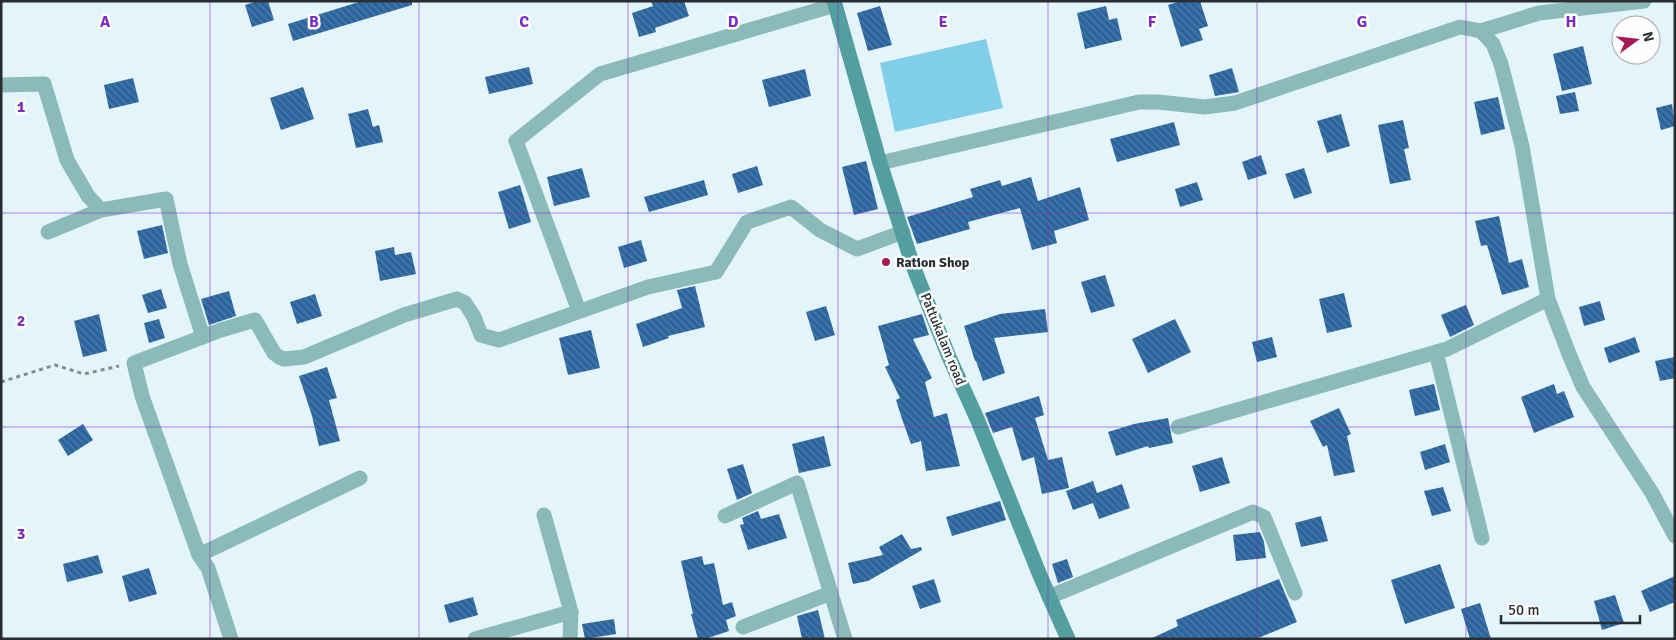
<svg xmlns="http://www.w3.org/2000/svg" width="1676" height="640" viewBox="0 0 1676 640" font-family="Signika,sans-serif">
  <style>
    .park { fill: #81ceea }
    .building { fill: url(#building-back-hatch) }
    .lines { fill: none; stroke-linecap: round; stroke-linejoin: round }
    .path { stroke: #828d92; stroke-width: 3; stroke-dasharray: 4 4; stroke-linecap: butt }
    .street { stroke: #8bbab9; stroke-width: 15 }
    .secondary { stroke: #539e9e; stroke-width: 15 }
    .grid { fill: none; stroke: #7b2cbf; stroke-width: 1; stroke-opacity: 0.55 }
    .poi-dot { fill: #a71857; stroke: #fefefe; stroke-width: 2 }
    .labels { text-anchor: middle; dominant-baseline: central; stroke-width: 5; stroke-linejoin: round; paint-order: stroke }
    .poi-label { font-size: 14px; font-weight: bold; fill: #272d30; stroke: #fefefe; text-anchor: start }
    .street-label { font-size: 14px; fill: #272d30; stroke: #fefefe }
    .grid-label { font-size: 16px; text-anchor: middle; font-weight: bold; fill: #7b2cbf; stroke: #fefefe; stroke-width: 5; stroke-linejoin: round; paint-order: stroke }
  </style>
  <defs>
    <pattern id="building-back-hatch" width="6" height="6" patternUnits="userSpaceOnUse" patternTransform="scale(1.25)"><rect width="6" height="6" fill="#2b659e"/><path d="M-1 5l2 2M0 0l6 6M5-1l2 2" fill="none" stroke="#507ca7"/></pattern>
  </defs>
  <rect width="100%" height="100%" fill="#e3f4fb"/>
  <path class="park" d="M986,39L1003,108L895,132L880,63Z"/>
  <g class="building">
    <path d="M258,1H268L274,20L252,27L245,5Z"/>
    <path d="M362,1H412V5L293,41L288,24Z"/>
    <path d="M651,1H684L689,16L655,28L656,32L639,37L632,13L653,6Z"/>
    <path d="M1181,1H1200L1208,26L1199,29L1203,40L1181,47L1168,5Z"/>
    <path d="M880,6L892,45L868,51L857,13Z"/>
    <path d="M1106,6L1109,20L1117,18L1122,40L1085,49L1077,13Z"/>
    <path d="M1583,46L1592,84L1562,91L1553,54Z"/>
    <path d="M529,67L533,84L489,94L485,77Z"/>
    <path d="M1232,68L1239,92L1215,96L1209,75Z"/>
    <path d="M805,69L811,96L769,107L762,80Z"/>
    <path d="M133,78L139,102L109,109L104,85Z"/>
    <path d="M303,87L314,119L281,130L270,98Z"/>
    <path d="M1575,92L1579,111L1560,114L1556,96Z"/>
    <path d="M1498,97L1505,129L1481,135L1474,102Z"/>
    <path d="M1672,104L1675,126L1661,130L1656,108Z"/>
    <path d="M368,109L373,127L379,125L383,142L356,148L348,114Z"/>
    <path d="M1341,114L1350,146L1327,153L1317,121Z"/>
    <path d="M1403,120L1409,148L1404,149L1411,180L1390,184L1378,125Z"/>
    <path d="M1174,122L1180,145L1117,162L1110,139Z"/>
    <path d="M1261,155L1267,174L1248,180L1242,162Z"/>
    <path d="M866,161L878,209L854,215L842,167Z"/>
    <path d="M757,166L763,185L738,193L732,174Z"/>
    <path d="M582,168L590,197L554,206L547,177Z"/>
    <path d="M1304,168L1312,193L1294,199L1285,174Z"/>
    <path d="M1031,177L1038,201L1080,187L1089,220L1054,231L1057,243L1032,250L1020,208L968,222L970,229L917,244L907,217L973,197L970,189L1000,180L1002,186Z"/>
    <path d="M704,180L708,195L649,212L644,197Z"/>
    <path d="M1197,182L1203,200L1180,207L1175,189Z"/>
    <path d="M520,185L531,222L509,229L498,192Z"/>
    <path d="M1499,216L1509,263L1522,259L1529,287L1502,295L1487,245L1481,246L1475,221Z"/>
    <path d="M162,225L168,253L144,259L137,231Z"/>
    <path d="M641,240L647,261L624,268L618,247Z"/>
    <path d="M394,247L395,255L411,252L416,274L380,281L375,251Z"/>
    <path d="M1105,275L1115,306L1091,313L1081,282Z"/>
    <path d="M695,286L705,327L668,336L669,338L643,347L636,324L682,308L677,290Z"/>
    <path d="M161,289L167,308L148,313L142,295Z"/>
    <path d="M229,291L236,316L209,325L201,299Z"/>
    <path d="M1344,293L1352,327L1327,333L1319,299Z"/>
    <path d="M315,294L322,316L297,324L290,302Z"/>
    <path d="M1600,301L1605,320L1584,326L1579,307Z"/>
    <path d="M1466,305L1474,325L1450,337L1441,315Z"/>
    <path d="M826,306L835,335L815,341L806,312Z"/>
    <path d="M1045,309L1048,332L994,338L1005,373L983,381L976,361H975L964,326L1000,314Z"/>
    <path d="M99,314L107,351L83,357L74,321Z"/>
    <path d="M922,314L929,335L913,339L932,378L925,382L934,417L947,413L960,466L926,471L921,441L911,444L902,419L896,400L900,398L885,367L889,365L878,326Z"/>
    <path d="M159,319L165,338L149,343L144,323Z"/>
    <path d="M1175,319L1191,352L1148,373L1132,339Z"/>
    <path d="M591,330L600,368L568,375L559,338Z"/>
    <path d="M1272,337L1277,357L1257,362L1252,342Z"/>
    <path d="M1635,337L1640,352L1609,363L1604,348Z"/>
    <path d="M1675,357V378L1660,381L1655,361Z"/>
    <path d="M327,367L337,398L329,400L340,441L319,446L312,416L299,376Z"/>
    <path d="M1434,384L1440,410L1415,416L1409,390Z"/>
    <path d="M1554,384L1557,394L1564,391L1574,417L1534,433L1521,397Z"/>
    <path d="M1039,396L1044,415L1035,418L1048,460L1062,457L1069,488L1042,494L1034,457L1022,461L1012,427L993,433L985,413Z"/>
    <path d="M1339,408L1351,434L1347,436L1355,472L1334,476L1327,445L1323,447L1310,421Z"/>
    <path d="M1168,418L1173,443L1149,448L1148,446L1116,456L1108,432L1134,424Z"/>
    <path d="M83,424L93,440L68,456L58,440Z"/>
    <path d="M824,436L831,466L799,473L792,444Z"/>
    <path d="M1445,444L1450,462L1425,470L1420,452Z"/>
    <path d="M1222,457L1230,483L1200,492L1192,466Z"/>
    <path d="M743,464L752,493L737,500L727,469Z"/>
    <path d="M1093,481L1097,493L1122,484L1130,508L1099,519L1093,503L1073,510L1066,491Z"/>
    <path d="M1443,487L1451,511L1432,516L1424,491Z"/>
    <path d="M1000,501L1006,520L952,536L946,517Z"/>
    <path d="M758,511L761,519L779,514L787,538L748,550L740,525L744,524L742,518Z"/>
    <path d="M1321,516L1328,541L1301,547L1295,523Z"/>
    <path d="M1260,532L1264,542L1266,558L1236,561L1233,535Z"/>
    <path d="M902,534L911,549L921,547L922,550L868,581L853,584L848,563L883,555L879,547Z"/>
    <path d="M98,555L103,573L67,582L63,564Z"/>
    <path d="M702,556L704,565L714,563L723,605L732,602L736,616L726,620L729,631L705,639H698L691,614H693L681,561Z"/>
    <path d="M1067,559L1073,577L1058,583L1052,564Z"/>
    <path d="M1440,564L1455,608L1405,624L1391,580Z"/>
    <path d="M149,568L157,594L129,602L122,576Z"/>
    <path d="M1675,576V602L1650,612L1641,591Z"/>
    <path d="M934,579L941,602L920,609L912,586Z"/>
    <path d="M1279,579L1297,622L1256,639H1150L1178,626L1176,620Z"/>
    <path d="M1615,595L1624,623L1602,630L1594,601Z"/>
    <path d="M473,597L478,615L449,623L444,605Z"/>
    <path d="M1480,603L1491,639H1470L1461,609Z"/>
    <path d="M818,610L825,639H802L797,616Z"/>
    <path d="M614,619L616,634L585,639L582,624Z"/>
  </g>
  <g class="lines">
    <path class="path" d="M1,382L55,365L84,374L119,366"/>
    <g class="street">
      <path d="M1481,31L1539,13L1644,1"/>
      <path d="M1,85L44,84L67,160L88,196L101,210L166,199L180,264L203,337"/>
      <path d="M880,163L1139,102H1158L1205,107L1235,103L1460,27L1481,31L1493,44L1501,64L1522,146L1548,299L1569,354L1583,387L1652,493L1675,536"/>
      <path d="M48,232L101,210"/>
      <path d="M579,311L516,141L600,74L835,5"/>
      <path d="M1436,352L1482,538"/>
      <path d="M1178,427L1447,349L1548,299"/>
      <path d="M544,515L571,612"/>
      <path d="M725,516L797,483L845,639"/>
      <path d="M199,555L360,478"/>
      <path d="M1049,597L1253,512L1264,517L1295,593"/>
      <path d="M743,627L831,593"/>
      <path d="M231,639L208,568L199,555L142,396L134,363L221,330L255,320L274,353L279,357L284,359L304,357L404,315L457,299L465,303L474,317L481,335L499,340L648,287L716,272L747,222L791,207L820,230L857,249L903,232"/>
      <path d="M475,639L571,612L570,639"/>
    </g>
    <path class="secondary" d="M834,1L880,163L913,266L949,357L978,421L1041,578L1068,639"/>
  </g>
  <path class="grid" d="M210,1V639M419,1V639M628,1V639M838,1V639M1048,1V639M1257,1V639M1466,1V639M1,213H1675M1,427H1675"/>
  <circle class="poi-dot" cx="886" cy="262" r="5"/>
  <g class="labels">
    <g class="poi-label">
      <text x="896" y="262">Ration Shop</text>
    </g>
    <g class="street-label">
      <text transform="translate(943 339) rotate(68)">Pattukalam road</text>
    </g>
  </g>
  <g class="grid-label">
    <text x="105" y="27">A</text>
    <text x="314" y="27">B</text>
    <text x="524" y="27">C</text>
    <text x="733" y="27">D</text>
    <text x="943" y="27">E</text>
    <text x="1152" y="27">F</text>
    <text x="1362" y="27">G</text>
    <text x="1571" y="27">H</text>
    <text x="21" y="112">1</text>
    <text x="21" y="326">2</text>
    <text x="21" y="539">3</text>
  </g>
  <rect width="1676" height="640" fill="none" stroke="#272d30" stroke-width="5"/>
  <g transform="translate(1636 40) rotate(75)"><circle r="24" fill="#fefefe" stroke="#a8aaac"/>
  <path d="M0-4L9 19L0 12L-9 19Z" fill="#a71857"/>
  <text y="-8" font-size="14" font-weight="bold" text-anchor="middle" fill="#272d30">N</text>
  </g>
  <path d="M1501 615v8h139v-8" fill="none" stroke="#272d30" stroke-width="2.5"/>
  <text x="1508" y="615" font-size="15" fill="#272d30" stroke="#fefefe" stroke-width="4" paint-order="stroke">50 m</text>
</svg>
